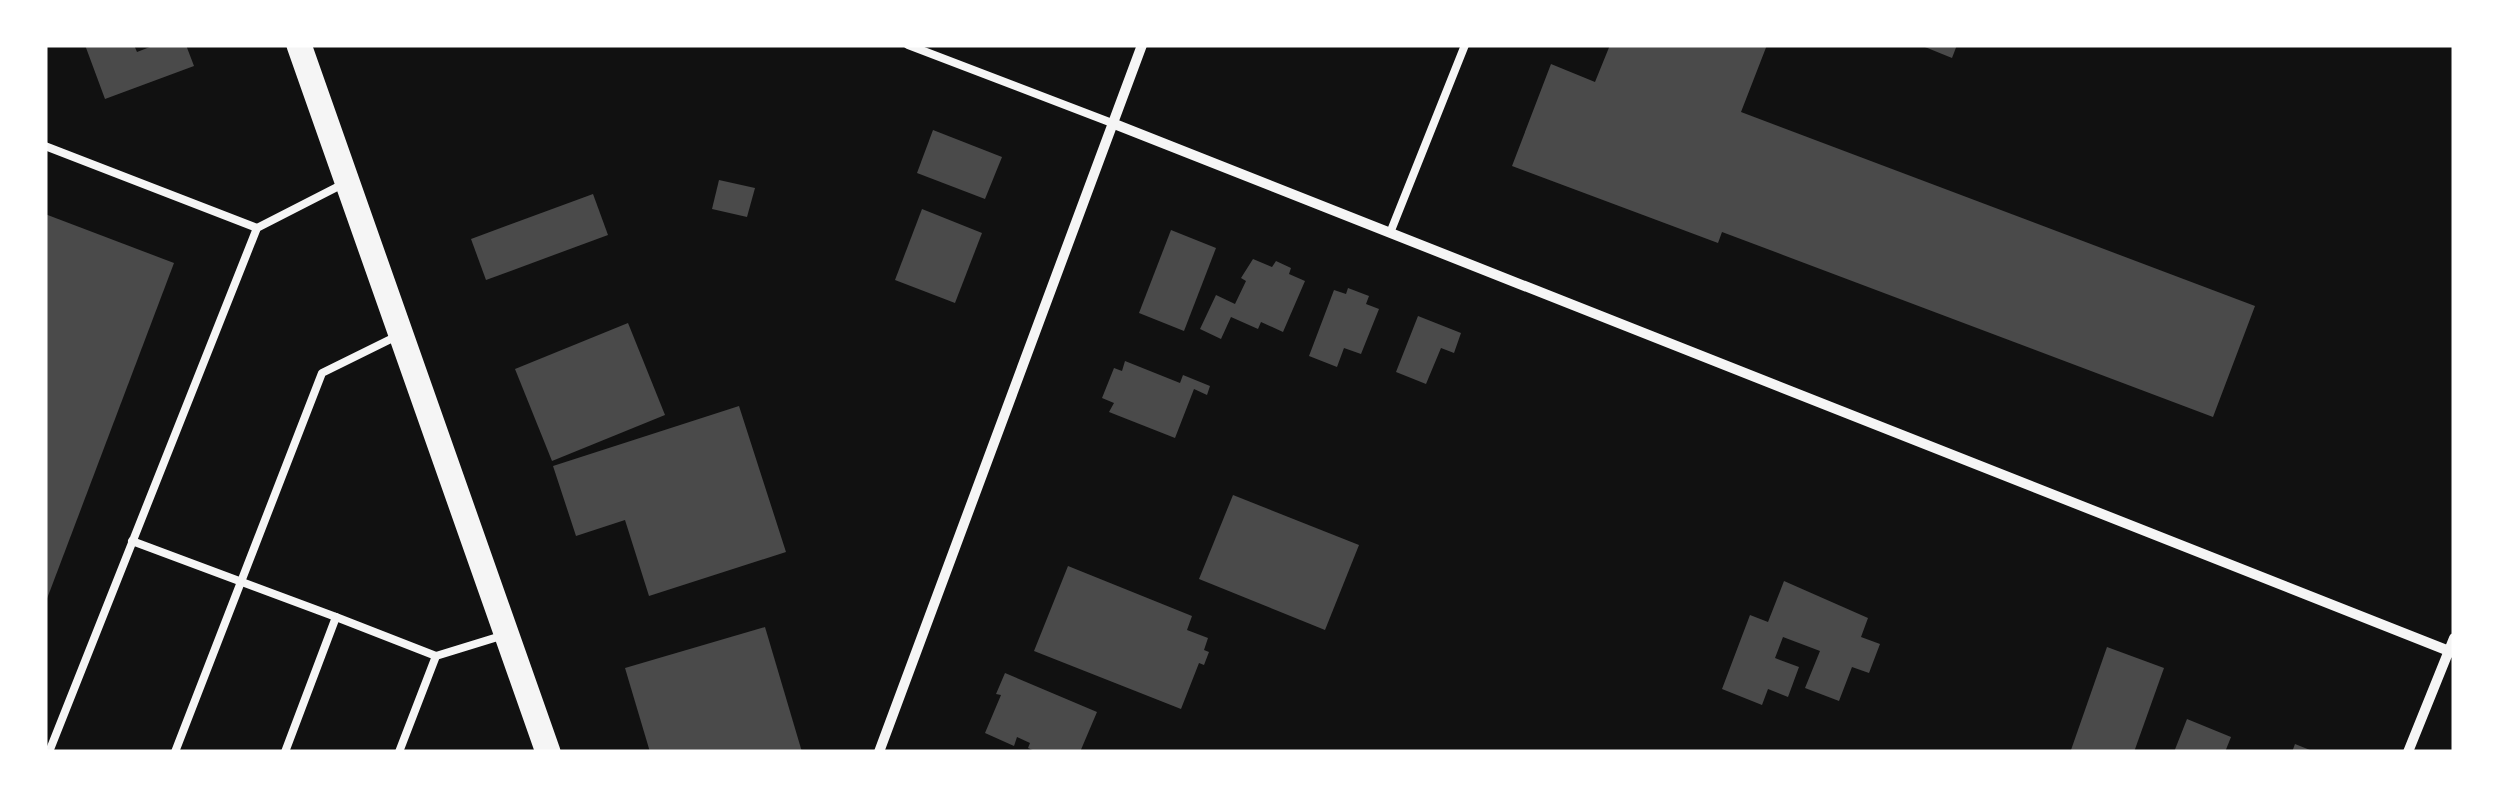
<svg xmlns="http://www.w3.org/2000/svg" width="2499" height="797" viewBox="0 0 2499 797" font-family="'DejaVu Sans',sans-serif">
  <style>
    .building { fill: #4a4a4a }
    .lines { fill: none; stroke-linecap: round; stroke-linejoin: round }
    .service { stroke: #f5f5f5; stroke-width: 8 }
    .minor { stroke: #f5f5f5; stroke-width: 10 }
    .primary { stroke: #f5f5f5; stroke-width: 25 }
  </style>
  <rect width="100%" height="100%" fill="#111"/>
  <g class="building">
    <path d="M85,45H134L137,52L155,45H186L194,66L105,99Z"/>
    <path d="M1610,45H1767L1741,112L2255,306L2213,417L1722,232L1718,243L1512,166L1551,64L1595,82Z"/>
    <path d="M1920,45H1957L1952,58Z"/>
    <path d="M933,130L1002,157L985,199L917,173Z"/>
    <path d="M719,180L755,188L747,217L712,209Z"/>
    <path d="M593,194L608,235L486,280L471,239Z"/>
    <path d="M922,209L982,233L955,303L895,280Z"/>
    <path d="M45,214L174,263L45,604Z"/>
    <path d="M1171,230L1216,248L1184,331L1139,313Z"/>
    <path d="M1253,259L1272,267L1276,261L1291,268L1289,274L1305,281L1283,332L1261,322L1258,329L1231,317L1221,339L1200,329L1216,295L1235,304L1246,281L1241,278Z"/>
    <path d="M1348,288L1369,296L1366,304L1379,309L1361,354L1344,348L1337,367L1309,356L1334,290L1346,294Z"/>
    <path d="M1418,316L1461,333L1454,353L1441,348L1426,384L1396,372Z"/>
    <path d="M628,323L665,415L552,461L515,369Z"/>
    <path d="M1125,361L1180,383L1183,375L1210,386L1207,395L1194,389L1175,438L1109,412L1114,403L1102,398L1114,368L1122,371Z"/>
    <path d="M739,406L786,552L649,596L625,520L576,536L553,466Z"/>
    <path d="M1233,495L1359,545L1325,630L1199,579Z"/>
    <path d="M1068,566L1192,616L1187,630L1208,638L1204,650L1209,652L1204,665L1199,663L1181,709L1034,651Z"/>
    <path d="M1784,581L1868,618L1861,637L1880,644L1869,673L1852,667L1839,701L1805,688L1820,651L1783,637L1775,658L1799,667L1788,697L1768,689L1762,705L1722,689L1750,615L1768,622Z"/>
    <path d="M765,627L802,752H650L625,668Z"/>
    <path d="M2107,647L2164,668L2134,752H2078L2071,750Z"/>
    <path d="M1005,673L1097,712L1080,752H1037L1028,748L1030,743L1017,737L1014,746L985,733L1001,695L996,694Z"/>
    <path d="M2187,719L2231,737L2225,752H2174Z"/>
    <path d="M2295,744L2315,752H2292Z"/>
  </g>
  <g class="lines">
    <g class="service">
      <path d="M908,45L1112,123"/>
      <path d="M45,146L257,228"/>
      <path d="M1390,233L1465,45"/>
      <path d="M132,541L336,617"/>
      <path d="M49,752L257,228L343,184"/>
      <path d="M175,752L322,373L397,336"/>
      <path d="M285,752L336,617L436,656"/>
      <path d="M399,752L436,656L501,636"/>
    </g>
    <g class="minor">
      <path d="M1112,123L2454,653"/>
      <path d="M879,752L1142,45"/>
      <path d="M2408,752L2454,638"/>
    </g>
    <path class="primary" d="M299,45L548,752"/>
  </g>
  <rect width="2499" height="797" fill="none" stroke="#ffffff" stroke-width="95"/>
</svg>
